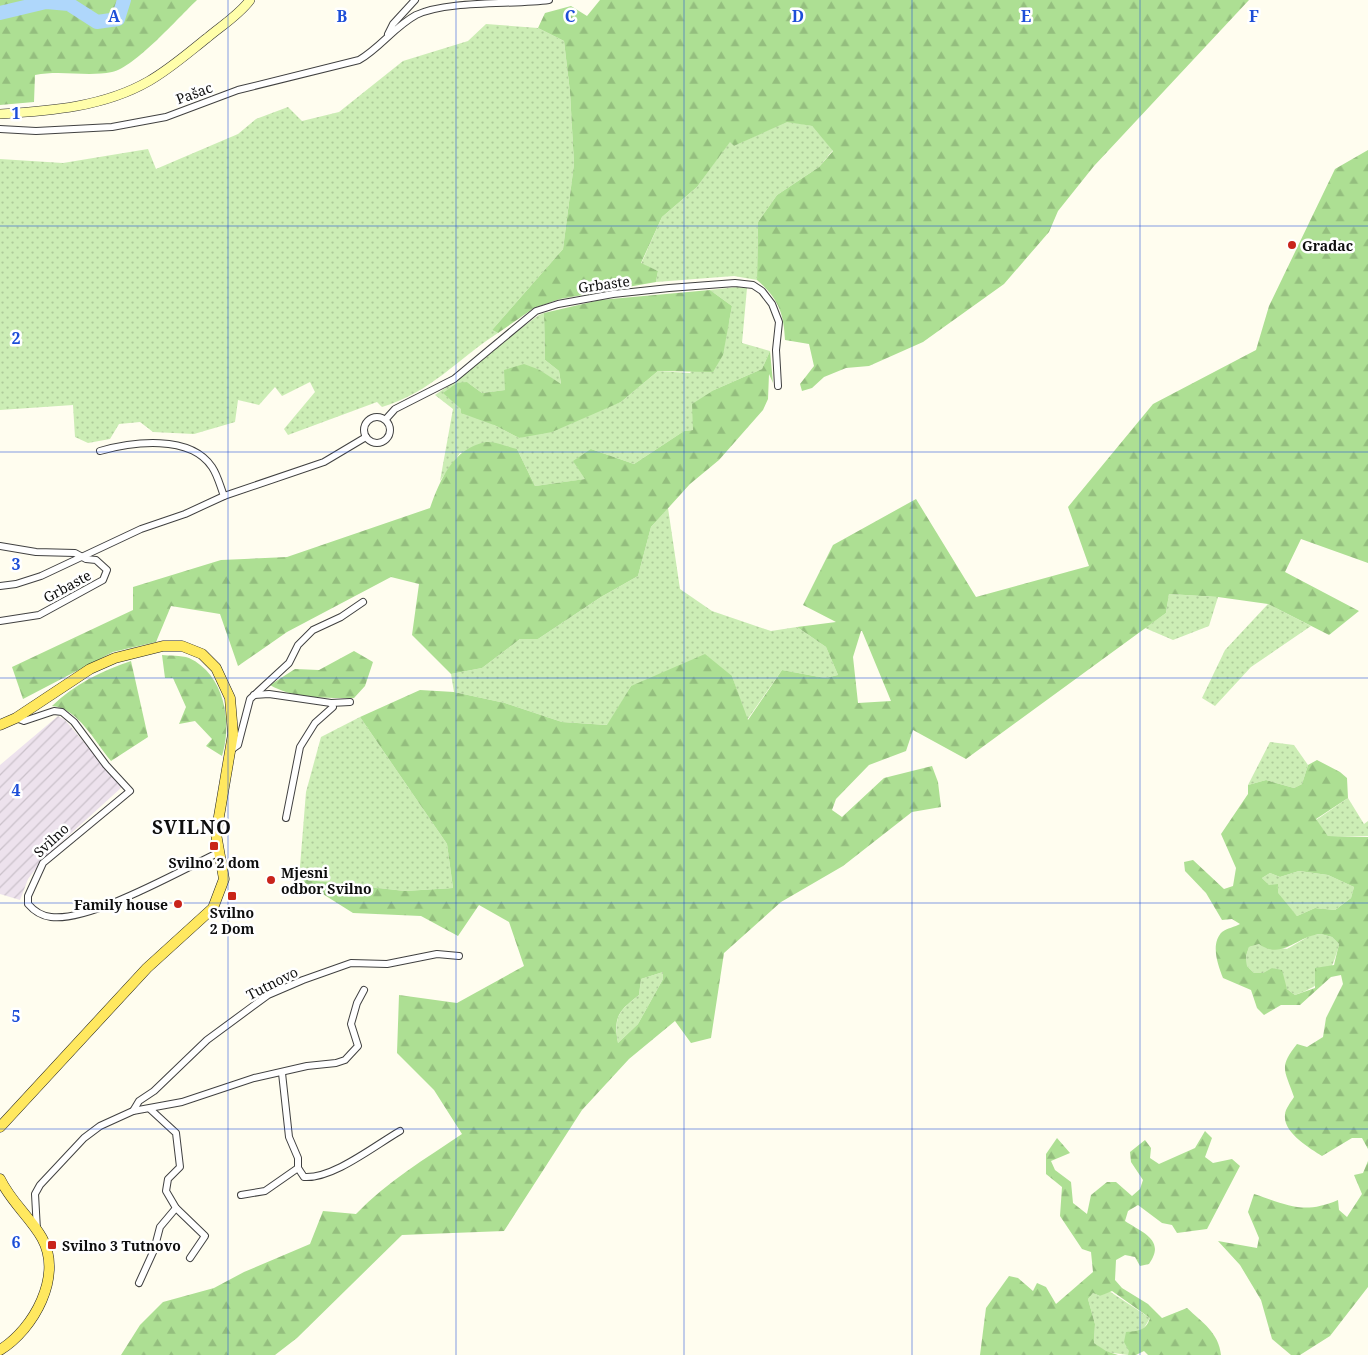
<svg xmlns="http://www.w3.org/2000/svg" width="1368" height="1355" viewBox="0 0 1368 1355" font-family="'Noto Serif',serif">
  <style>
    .industrial { fill: url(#industrial-furrows) }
    .grass { fill: url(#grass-dots) }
    .forest { fill: url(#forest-firs); fill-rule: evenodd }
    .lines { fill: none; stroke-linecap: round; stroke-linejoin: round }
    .river { stroke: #afd7fb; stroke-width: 14 }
    .street-casing { stroke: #414141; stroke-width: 8 }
    .secondary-casing { stroke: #303030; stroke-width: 10 }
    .primary-casing { stroke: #1f1f1f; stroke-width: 11 }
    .street { stroke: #fff; stroke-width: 6 }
    .secondary { stroke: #fffeaa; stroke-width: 9 }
    .primary { stroke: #ffe85f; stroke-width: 10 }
    .grid { fill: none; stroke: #1d4ed8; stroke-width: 1; stroke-opacity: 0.55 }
    .poi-dot { fill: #c9241b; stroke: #fff; stroke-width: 2 }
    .labels { text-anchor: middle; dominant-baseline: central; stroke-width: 5; stroke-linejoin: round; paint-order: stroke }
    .street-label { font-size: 14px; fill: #0e0e0e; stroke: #fff }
    .poi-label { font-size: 14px; font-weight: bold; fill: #0e0e0e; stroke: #fff; text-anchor: start }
    .district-label { font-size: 19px; font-weight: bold; letter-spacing: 1px; fill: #0e0e0e; stroke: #fff }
    .grid-label { font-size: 16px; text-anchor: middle; font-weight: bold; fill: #1d4ed8; stroke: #fff; stroke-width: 5; stroke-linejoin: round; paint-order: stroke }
  </style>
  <defs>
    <pattern id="industrial-furrows" width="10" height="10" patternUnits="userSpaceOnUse" patternTransform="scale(1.25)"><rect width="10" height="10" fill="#ede2ed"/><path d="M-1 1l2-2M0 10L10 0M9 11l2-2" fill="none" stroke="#cac1ca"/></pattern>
    <pattern id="grass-dots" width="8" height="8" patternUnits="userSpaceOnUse" patternTransform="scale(1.25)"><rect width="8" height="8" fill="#ccedb5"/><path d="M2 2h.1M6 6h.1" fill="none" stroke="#aeca9a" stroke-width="1.8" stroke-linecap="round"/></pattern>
    <pattern id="forest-firs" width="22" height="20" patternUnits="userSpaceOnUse" patternTransform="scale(1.25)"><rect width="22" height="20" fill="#addf93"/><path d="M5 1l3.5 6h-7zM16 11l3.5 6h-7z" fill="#94be7e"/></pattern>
  </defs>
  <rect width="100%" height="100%" fill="#fffdef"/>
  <path class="industrial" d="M58,716L65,720L122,787L44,858L28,879L20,900L0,894V765Z"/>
  <g class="grass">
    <path d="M486,24L538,28L564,41L570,92L574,164L563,249L492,330L498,333C457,359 432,392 382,407L377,402L288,435L284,429L315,392L310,382L282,396L275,387L259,405L238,400L235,422L194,434L153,432L140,422L119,424L110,439L88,443L75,437L73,405L0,410V159L63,163L148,149L156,169L238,134L256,119L288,107L302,121L339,112L403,61L468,41Z"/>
    <path d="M787,121L812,126L833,150L819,167L777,195L758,222L757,280L734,276L656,282L658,271L641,264L662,217L697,187L730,141L734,146Z"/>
    <path d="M737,287L747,288L742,343L770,351L762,369L714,390L693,430L684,431L634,464L591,449L586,479L535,486L517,449L460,453L440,481L453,409L435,395C472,371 503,341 539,315L544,313L545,360L559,371L561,385L540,370L505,390L482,393L467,382L494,425L519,438L621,402L658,371L690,373L729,322L732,306L710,290Z"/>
    <path d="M668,508L680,589L712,611L771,631L797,627L826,647L838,675L825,678L782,670L747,720L732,676L631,686L608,725L562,722L505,703L454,692L451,674L482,668L520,639H538L601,597L638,576L651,527Z"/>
    <path d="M1169,594L1218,597L1209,626L1173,640L1145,628L1166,613Z"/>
    <path d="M1268,604L1311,626L1251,667L1215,706L1202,698L1225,650Z"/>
    <path d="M360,717L447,844L453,888L405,891L299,879L306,792L321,737Z"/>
    <path d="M1270,742L1294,745L1308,765L1302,784L1294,788L1266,780L1248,785Z"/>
    <path d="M1348,798L1364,824L1368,821V836H1328L1316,820Z"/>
    <path d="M1299,871L1328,875L1354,887L1351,898L1335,910L1315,908L1297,916L1262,878L1270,873L1280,877Z"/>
    <path d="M1321,934L1332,937L1339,944C1332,973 1324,985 1295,995L1287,989L1273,968L1263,973H1254L1247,966L1246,956L1249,947L1259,944L1287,949L1311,935Z"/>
    <path d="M663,972V979L638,1024L618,1043C614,1016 618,1012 639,995L641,979Z"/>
    <path d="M1109,1291L1150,1318L1128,1355L1106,1352L1094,1343L1095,1324L1088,1299L1093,1293L1100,1296Z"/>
  </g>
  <g class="forest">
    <path d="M0,0H197C179,17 134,68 112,72C87,77 61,70 35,75L34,102L0,105Z"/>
    <path d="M600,0H1249L1094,166L1058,211L1049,232L1004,284L923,342L869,366L846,368L824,377L812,388L802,391L800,384L814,366L809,344L785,340C784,313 778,298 757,280L758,222L777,195L819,167L833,151L812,126L787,122L734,146L730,142L697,187L662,217L641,263L658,271L656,282L560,299L534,308L498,333L492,330L563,249L574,164L570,92L564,41L538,28L545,13L571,6L587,16Z"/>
    <path d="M1368,150V563L1301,539L1285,572L1359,611L1329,635L1268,604L1218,597L1169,594L1166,613L966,759L913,730L906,751L869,765L836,799L832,810L842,817L884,778L932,766L938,782L941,807L912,812L843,866L781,902L724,953L711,1038L691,1043L675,1021L629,1059L582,1110L504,1231L402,1235L297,1338L275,1355H121L140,1325L163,1302L214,1288L244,1272L310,1244L323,1211L356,1214C388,1181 425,1159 462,1134L434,1090L397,1053L399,995L457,1003L524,966L509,922L479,905L458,936L421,916L353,913L299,879L405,891L453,888L447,844L360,717L420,690L454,692L505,703L562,722L607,725L631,686L705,654L732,676L748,720L782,670L825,678L838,675L826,647L797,627L836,622L803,605L833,545L916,499L976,597L1089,566L1068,507L1153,404L1256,350L1269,306L1335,169ZM861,631H862L891,701L858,703L853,657ZM663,972V979L638,1024L618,1043C613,1016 619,1011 639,995L641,979Z"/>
    <path d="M710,290L732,306L723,355L713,372L658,371L621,402L552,432L519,438L494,425L461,413V409L443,393L457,383L467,382L482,393L505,390L504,370L524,364L540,370L561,384L559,371L545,360L544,313L600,300Z"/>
    <path d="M770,351L773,383L769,374L768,399L763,410L719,460L690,484L651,527L638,576L601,597L538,639H520L482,668L451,674L412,635L419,584L391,577L287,632L238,666L220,614L171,606L156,642L113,652L23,699L12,667L133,610V587L221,560L287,557L430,508C440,480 453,448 486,442C495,441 508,447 517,449L535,486L585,479L573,461L591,449L634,464L684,431L693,430L692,404L714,390L762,369Z"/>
    <path d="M354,651L373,662L365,686L354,698C326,698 294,699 270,685L295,669L319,670Z"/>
    <path d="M162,655C169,656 181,655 189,658C224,674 233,722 222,756L206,746L212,739L195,721L179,724L186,707L173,678H165Z"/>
    <path d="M131,661L148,737L111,761C95,742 78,708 52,706C73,685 103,670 131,661Z"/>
    <path d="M1317,760L1340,772L1347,778L1348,798L1316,819L1328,836L1368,837V1149L1362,1138H1352L1322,1156C1310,1148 1283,1133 1285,1115C1285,1109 1291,1102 1294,1097C1285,1070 1278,1068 1297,1044L1307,1047L1323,1037L1326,1018L1343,984L1341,975L1331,977L1300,1005H1281L1264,1015L1257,1008L1251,990L1223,978C1218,965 1210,944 1222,932C1227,928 1235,927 1240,924L1232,919L1222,920L1206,893L1185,871L1184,862L1193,860L1224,889L1233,886L1236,868L1221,834L1248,794V785L1266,780L1294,788L1302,784L1308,765ZM1299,871L1328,875L1354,887L1351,898L1335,910L1315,908L1297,916L1278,893V884L1269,885L1262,878L1270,873L1280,877ZM1321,934L1332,937L1339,944L1334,965L1315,968V988L1295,995L1287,989L1282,970L1272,968L1263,973H1254L1247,966L1246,956L1249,947L1259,944C1282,961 1298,935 1321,934Z"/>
    <path d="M1205,1131L1212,1138L1205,1157L1213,1163L1232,1159L1240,1166L1207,1229L1177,1233L1172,1225L1162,1223L1138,1205L1128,1211L1125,1221C1143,1233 1166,1240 1149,1264L1140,1266L1135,1257L1125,1255L1116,1260L1115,1280L1122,1288L1148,1304L1162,1318L1187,1308C1202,1322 1219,1333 1221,1355H1148L1144,1351L1136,1355H1128L1129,1351L1124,1342L1126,1332C1138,1331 1146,1331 1150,1318L1112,1291L1100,1296L1093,1293L1088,1299L1095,1324L1094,1343L1106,1351L1118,1355H980L986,1308L1009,1276L1018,1278L1033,1291L1037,1283L1046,1287L1056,1304L1093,1272L1091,1252L1082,1249L1060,1216L1062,1187L1046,1174V1154L1057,1138L1070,1153L1051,1161L1055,1170L1071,1182L1073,1203L1087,1214L1091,1195L1107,1182H1116L1132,1196L1140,1189L1143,1180L1131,1162L1130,1152L1145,1140L1151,1148L1150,1158L1159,1164L1195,1148Z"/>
    <path d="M1368,1161V1287L1330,1336L1300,1355H1291L1272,1339L1261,1300L1240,1265L1218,1241L1257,1248L1259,1238L1248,1212L1254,1194C1288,1205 1303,1215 1338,1200L1339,1210L1347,1217L1362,1194L1354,1175L1363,1173Z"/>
  </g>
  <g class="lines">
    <path class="river" d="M0,13L46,2L69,4L97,22L118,19L124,0"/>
    <defs>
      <g id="street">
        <path d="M388,34L393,24L415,0"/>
        <path d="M0,129L36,131L112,127L166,117L238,90L359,60C380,48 394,27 416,15C448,0 512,5 549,0"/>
        <circle cx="377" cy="430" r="13"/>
        <path d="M386,419L395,409L454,379L536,311L558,304L613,294L669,288L735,283L753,285L762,291L772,304L779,322L776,350L778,386"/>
        <path d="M100,451C132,442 190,434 212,467C218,476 220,486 224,496"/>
        <path d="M0,546L36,552L75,553L86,559L96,560L107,570L103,580L39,615L0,621"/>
        <path d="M0,586L16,584L41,576L141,529L185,514L224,496L324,462L366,437"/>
        <path d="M254,695L269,694L331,703L333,707L315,723L300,747L286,818"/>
        <path d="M331,703L350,702"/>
        <path d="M16,718L24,721L54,711L62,712L74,722L106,765L130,791L43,863L28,896V904C34,911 42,916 51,917C91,922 181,870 220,852"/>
        <path d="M231,750L238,745L250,699L289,663L298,645L313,630L341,617L363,602"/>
        <path d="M282,1073L289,1137L298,1158V1168L304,1177C333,1179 374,1146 400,1131"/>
        <path d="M150,1109L176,1133L180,1167L168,1179L166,1191L176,1208L205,1236L190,1258"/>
        <path d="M133,1111L182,1102L254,1078L307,1066L336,1063L345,1060L358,1046L351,1024L357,1003L364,990"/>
        <path d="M241,1195L265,1191L298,1168"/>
        <path d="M37,1230L35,1194L40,1185L84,1138L100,1126L133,1111L139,1101L154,1091L207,1040L268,995L303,980L351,963L387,964L437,954L459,956"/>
        <path d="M139,1283L154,1250L160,1227L176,1208"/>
      </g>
      <path id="secondary" d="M0,114C50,111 104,107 149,81C170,69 188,53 207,38C221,26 239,15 250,0"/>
      <g id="primary">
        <path d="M0,725L16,718L90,669L115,658L163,646H182L202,654L216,668L230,698L233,734L216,834L224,879L213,908L147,968L0,1127"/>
        <path d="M0,1179C11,1202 30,1217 42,1238C63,1276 34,1329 0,1350"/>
      </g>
    </defs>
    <use href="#street" class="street-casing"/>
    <use href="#secondary" class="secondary-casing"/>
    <use href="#primary" class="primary-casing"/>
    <use href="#street" class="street"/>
    <use href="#secondary" class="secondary"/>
    <use href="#primary" class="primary"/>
  </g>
  <path class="grid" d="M228,0V1355M456,0V1355M684,0V1355M912,0V1355M1140,0V1355M0,226H1368M0,452H1368M0,678H1368M0,903H1368M0,1129H1368"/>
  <g class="poi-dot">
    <circle cx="1292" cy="245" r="5"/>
    <rect x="209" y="841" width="10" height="10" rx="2.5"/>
    <circle cx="271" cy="880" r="5"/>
    <rect x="227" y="891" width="10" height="10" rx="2.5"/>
    <circle cx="178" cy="904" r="5"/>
    <rect x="47" y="1240" width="10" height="10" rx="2.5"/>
  </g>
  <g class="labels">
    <g class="street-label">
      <text transform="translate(194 93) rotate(-20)">Pašac</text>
      <text transform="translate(604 284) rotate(-8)">Grbaste</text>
      <text transform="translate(67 586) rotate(-29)">Grbaste</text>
      <text transform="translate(51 840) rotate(-43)">Svilno</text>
      <text transform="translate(272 983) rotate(-27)">Tutnovo</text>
    </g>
    <g class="poi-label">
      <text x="1302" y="245">Gradac</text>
      <text x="214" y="862" text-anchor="middle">Svilno 2 dom</text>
      <text x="281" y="872">Mjesni<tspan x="281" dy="16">odbor Svilno</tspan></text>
      <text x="168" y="904" text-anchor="end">Family house</text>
      <text x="232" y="912" text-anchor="middle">Svilno<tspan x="232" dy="16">2 Dom</tspan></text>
      <text x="62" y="1245">Svilno 3 Tutnovo</text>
    </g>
    <g class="district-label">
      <text x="192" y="827">SVILNO</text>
    </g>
  </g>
  <g class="grid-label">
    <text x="114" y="22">A</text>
    <text x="342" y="22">B</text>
    <text x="570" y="22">C</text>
    <text x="798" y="22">D</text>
    <text x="1026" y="22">E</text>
    <text x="1254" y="22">F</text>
    <text x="16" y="119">1</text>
    <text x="16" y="344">2</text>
    <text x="16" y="570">3</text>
    <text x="16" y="796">4</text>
    <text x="16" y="1022">5</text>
    <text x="16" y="1248">6</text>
  </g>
</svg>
